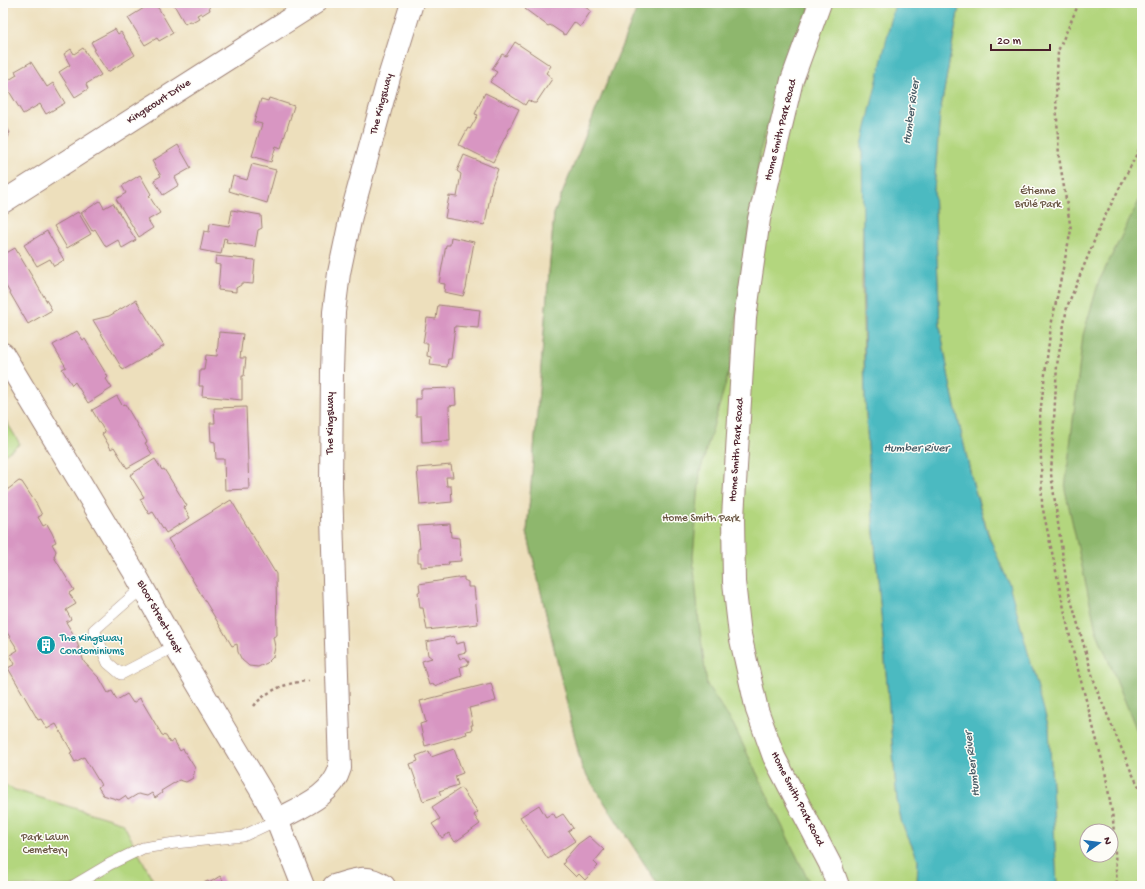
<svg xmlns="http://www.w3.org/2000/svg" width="1145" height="889" viewBox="0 0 1145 889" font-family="'Gochi Hand',sans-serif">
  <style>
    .green { fill: #b3d67e; stroke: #7e7a54; fill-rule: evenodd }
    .forest { fill: #8eb76d; stroke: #6c6b4c }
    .water { fill: #4bbac1; stroke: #4a6c76 }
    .building { fill: #d896c2 }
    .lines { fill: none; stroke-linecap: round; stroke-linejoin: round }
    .service-casing { stroke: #9c7f74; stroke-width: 12 }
    .minor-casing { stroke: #9c7f74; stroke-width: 24 }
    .tertiary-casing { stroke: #9c7f74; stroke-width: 24 }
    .primary-casing { stroke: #9c7f74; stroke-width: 24 }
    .path { stroke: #9c7f74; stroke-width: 2.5; stroke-dasharray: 3 3; stroke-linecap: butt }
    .service { stroke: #fff; stroke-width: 11 }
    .minor { stroke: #fff; stroke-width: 22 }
    .tertiary { stroke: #fff; stroke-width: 22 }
    .primary { stroke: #fff; stroke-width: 22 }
    .labels { text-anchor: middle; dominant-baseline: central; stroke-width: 3; stroke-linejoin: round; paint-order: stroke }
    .street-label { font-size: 11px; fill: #4a1f2b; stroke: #fdfcf7 }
    .park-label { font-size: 11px; fill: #6a5644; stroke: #fdfcf7 }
    .culture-label { font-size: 11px; fill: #0d838f; stroke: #fdfcf7; text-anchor: start }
    .water-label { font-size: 12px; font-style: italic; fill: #4a5d67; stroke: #fdfcf7 }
  </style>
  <rect width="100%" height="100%" fill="#fdfcf7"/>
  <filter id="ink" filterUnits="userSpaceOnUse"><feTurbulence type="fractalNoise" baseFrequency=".025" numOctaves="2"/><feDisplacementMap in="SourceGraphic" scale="8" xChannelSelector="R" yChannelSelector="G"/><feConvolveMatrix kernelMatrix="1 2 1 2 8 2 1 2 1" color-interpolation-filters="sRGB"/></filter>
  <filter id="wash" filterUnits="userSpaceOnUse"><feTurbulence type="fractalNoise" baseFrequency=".012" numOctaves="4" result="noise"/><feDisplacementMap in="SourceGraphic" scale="16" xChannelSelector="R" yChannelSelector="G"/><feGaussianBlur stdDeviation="0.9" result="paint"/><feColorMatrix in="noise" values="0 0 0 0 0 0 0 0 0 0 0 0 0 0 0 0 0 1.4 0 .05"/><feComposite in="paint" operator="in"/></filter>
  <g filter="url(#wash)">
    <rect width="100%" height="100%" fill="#eddfbc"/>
    <g class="green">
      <path d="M639,3H895L885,48L863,218L862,284L865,398L872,509L897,800L902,824L918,859L917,886H659L582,768L527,532L554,214Z"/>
      <path d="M961,3H1142V886H1057L1049,728L973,484L950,384L940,326L934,190L940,113L959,7ZM1087,831H1111V855H1087Z"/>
      <path d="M3,416L20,444L3,456Z"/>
      <path d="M3,784L15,790L123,823L156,886H3Z"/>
    </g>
    <g class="forest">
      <path d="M639,3H813L793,45L761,147L729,372L700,472L693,557L699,623L707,685L733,724L811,886H659L582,768L527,532L554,214Z"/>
      <path d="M1142,195V743L1096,630L1065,489L1083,335L1099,281Z"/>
    </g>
    <path class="water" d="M895,3H961L959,7L940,113L934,190L940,326L950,384L973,484L988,534L1009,584L1049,728L1057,886H917L918,859L902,824L897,800L872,509L865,398L862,145Z"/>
    <g id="blocks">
      <g class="building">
        <path d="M152,3L159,9L173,33L159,41L157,38L145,45L128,18Z"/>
        <path d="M173,3H208L210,10L202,15L201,13L197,15L199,18L192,22L189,21L185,24Z"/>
        <path d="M529,3H588L585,7L591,11L580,27L574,22L565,35L550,25L548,26L525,9Z"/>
        <path d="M115,29L118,34L121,32L135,55L108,72L93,50L95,49L91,42Z"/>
        <path d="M515,42L551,66L546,73L551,77L552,79L536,103H533L528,100L525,105L490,82L497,72L492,69L502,54L506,56Z"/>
        <path d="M83,48L101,75L86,84L88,89L75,97L59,72L70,65L64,54L71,49L74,54Z"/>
        <path d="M31,62L47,87L53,83L65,103L46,114L40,104L23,114L4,83L17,75L15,71Z"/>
        <path d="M485,93L519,109L493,162L459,145L468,128L470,129L478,115L475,114Z"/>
        <path d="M269,98L294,106L281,148L276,146L271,162L252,156L262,124L254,122L261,99L268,101Z"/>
        <path d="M3,120L10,133L8,134L9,136L3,140Z"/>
        <path d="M178,145L191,168L175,177L179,185L163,195L154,180L161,176L152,161Z"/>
        <path d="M464,155L498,169L492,185L485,225L445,218L449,196L457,197L461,174L457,171Z"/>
        <path d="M252,164L276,170L267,203L229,191L233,176L247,180Z"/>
        <path d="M140,175L151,194L149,196L160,213L148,220L153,228L139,237L116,199L126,193L122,186Z"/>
        <path d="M100,201L104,208L113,203L136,240L122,248L118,240L106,247L95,229L92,231L81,213Z"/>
        <path d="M232,210L261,215L262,228L258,230L255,247L226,242L227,239L224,238L221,254L200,250L204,231L209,232L210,223L229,226Z"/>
        <path d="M78,212L91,234L67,248L54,226Z"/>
        <path d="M47,231L64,260L54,266L50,259L37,266L24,245Z"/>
        <path d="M451,237L474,242L466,288L463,296L444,292L445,284L439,283L446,245H450Z"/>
        <path d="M15,248L52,310L28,324L3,281V255Z"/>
        <path d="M216,256L255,260L253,284L241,283V285L236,288V292L218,290L220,265L215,264Z"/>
        <path d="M136,300L164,346L123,370L93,320L109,316Z"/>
        <path d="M438,305L480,310L478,328L455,326L451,359H448L447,367L430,365L431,357L427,356L428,343H423L427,318L436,319Z"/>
        <path d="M77,331L83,340L85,339L108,377L106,379L112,388L88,403L75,382L72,385L62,369L66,367L53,345Z"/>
        <path d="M219,332L243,334L240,358H246L244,376H242V400L202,396L203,386H199L200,370H204L206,355L217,356Z"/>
        <path d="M455,388L456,405L449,406L450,441L422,442L421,416H416V399H421V389Z"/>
        <path d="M117,396L122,405L125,404L147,442L145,443L152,454L127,468L114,447L111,449L102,434L105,432L92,410Z"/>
        <path d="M246,407L249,489L225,490L224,459H216L215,442L211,441L210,423H215L214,408Z"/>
        <path d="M155,459L162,470L164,469L187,506L184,507L190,518L166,533L153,512L149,514L140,499L144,497L130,475Z"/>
        <path d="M451,465L453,477H446L447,486H451L452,502L420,505L417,468Z"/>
        <path d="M19,481L22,482L37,505L42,515L38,517L43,526L47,524L52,533L56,542L52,544L56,551L54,557L74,590L69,593L76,604L66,610L71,619L66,622L75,637L84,662L100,679L108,693L112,691L117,700L127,694L133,703L140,698L162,735L166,736L170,743L174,740L180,751L183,749L195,768L193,778L186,782L179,780L161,791L162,793L155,798L152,793L147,796L138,794L128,800L125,796L119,800L103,795L98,787L101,785L84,757L75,762L70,753L72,752L56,724L47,729L41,719L38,720L8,668L15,664L10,655L18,650L3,626V493Z"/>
        <path d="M231,500L276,574L277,635L273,637L275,647L273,657L267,663L258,667L249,666L242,660L238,652L237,644L232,646L168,539Z"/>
        <path d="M450,524L451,537L459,538L461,561L448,562L449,565L421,567V562H418V549L420,548L418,526Z"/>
        <path d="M464,577V580L468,582V587H474L478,624L427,630L423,608H420L418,592H420L419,584Z"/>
        <path d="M454,636L456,644L464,642L466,652L458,654L460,659L465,657L469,662L467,665L460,667L462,676L434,686L433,684L429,685L422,661L432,658L428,655L426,642Z"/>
        <path d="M491,683L496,701L469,708L473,725H471L472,730L466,731L467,734L425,746L420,724L426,722L420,701Z"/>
        <path d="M454,749L463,773L455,776L458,785L439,791L441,795L423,801L410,764L418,761L416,756L429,751L431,757Z"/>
        <path d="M461,788L478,812L474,815L480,824L455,842L449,833L442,838L432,824L440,819L432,807Z"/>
        <path d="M539,805L546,817L553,813L556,818L563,814L573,828L568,831L575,841L548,859L520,817Z"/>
        <path d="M589,836L604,850L594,862L598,866L585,880L579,874L576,877L563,864L565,861L564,860L578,844Z"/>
        <path d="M220,876L227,886H195L208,881L209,883Z"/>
      </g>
    </g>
  </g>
  <g filter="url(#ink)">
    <use href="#blocks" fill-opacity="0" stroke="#9c7f74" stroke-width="1"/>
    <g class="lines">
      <defs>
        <g id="service">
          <path d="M143,587L94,630L108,663L121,674L175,646"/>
          <path d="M73,886L110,864L143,848L175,843L243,836L277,820"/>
        </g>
        <g id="minor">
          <path d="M820,3L792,80L759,219L745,318L733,517L734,582L740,635L757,710L774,757L830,864L838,886"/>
          <path d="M3,202L315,3"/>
          <path d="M334,886C354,880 366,873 384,886"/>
        </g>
        <path id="tertiary" d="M277,820C301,807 332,796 340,768L331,486L332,371L334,312L339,273L351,216L389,77L412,3"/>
        <path id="primary" d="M3,354L133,570L175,646L262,792L277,820L303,886"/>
      </defs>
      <use href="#service" class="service-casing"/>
      <use href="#minor" class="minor-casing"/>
      <use href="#tertiary" class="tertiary-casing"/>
      <use href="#primary" class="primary-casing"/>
      <g class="path">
        <path d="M1079,3L1058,51L1056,99L1059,157L1071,230L1051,326L1040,414L1042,505L1073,651L1105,771L1113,819L1117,886"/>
        <path d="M1142,144L1102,222L1067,307L1057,365L1051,474L1067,586L1096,688L1131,771L1142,793"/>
        <path d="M254,706C266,690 289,682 308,681"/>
      </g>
      <use href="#service" class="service"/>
      <use href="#minor" class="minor"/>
      <use href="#tertiary" class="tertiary"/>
      <use href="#primary" class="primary"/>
    </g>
  </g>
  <defs>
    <symbol id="building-disc" viewBox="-11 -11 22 22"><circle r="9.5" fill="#0f9aa8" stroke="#fdfcf7"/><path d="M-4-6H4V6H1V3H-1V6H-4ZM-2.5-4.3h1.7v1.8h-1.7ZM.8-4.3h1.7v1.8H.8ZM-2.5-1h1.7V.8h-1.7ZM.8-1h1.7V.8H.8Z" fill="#fff"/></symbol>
  </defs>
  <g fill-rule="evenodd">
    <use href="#building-disc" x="35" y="634" width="22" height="22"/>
  </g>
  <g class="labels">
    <g class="street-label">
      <text transform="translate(159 102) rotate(-33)">Kingscourt Drive</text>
      <text transform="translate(382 104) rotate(-75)">The Kingsway</text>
      <text transform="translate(781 130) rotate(-76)">Home Smith Park Road</text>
      <text transform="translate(331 423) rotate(-90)">The Kingsway</text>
      <text transform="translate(737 450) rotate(-86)">Home Smith Park Road</text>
      <text transform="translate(159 617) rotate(61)">Bloor Street West</text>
      <text transform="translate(797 799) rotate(63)">Home Smith Park Road</text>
    </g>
    <g class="park-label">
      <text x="1038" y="192">Étienne<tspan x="1038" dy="13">Brûlé Park</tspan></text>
      <text x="701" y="519">Home Smith Park</text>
      <text x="45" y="838">Park Lawn<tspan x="45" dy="13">Cemetery</tspan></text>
    </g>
    <g class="culture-label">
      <text x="60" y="639">The Kingsway<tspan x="60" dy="13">Condominiums</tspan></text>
    </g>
    <g class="water-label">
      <text transform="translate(912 112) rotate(-82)">Humber River</text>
      <text x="916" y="449">Humber River</text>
      <text transform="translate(973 764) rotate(-97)">Humber River</text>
    </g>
  </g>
  <rect width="1145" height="889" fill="none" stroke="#fdfcf7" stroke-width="16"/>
  <g transform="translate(1099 843) rotate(76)"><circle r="19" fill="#fdfcf7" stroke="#b5a4a5"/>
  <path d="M0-3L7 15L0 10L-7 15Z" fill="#1f6fb2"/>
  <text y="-6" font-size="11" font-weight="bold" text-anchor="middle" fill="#4a1f2b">N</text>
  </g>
  <path d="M991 44v6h59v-6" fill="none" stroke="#4a1f2b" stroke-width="2"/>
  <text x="997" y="44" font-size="12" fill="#4a1f2b" stroke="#fdfcf7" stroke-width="3" paint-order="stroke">20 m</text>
</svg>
